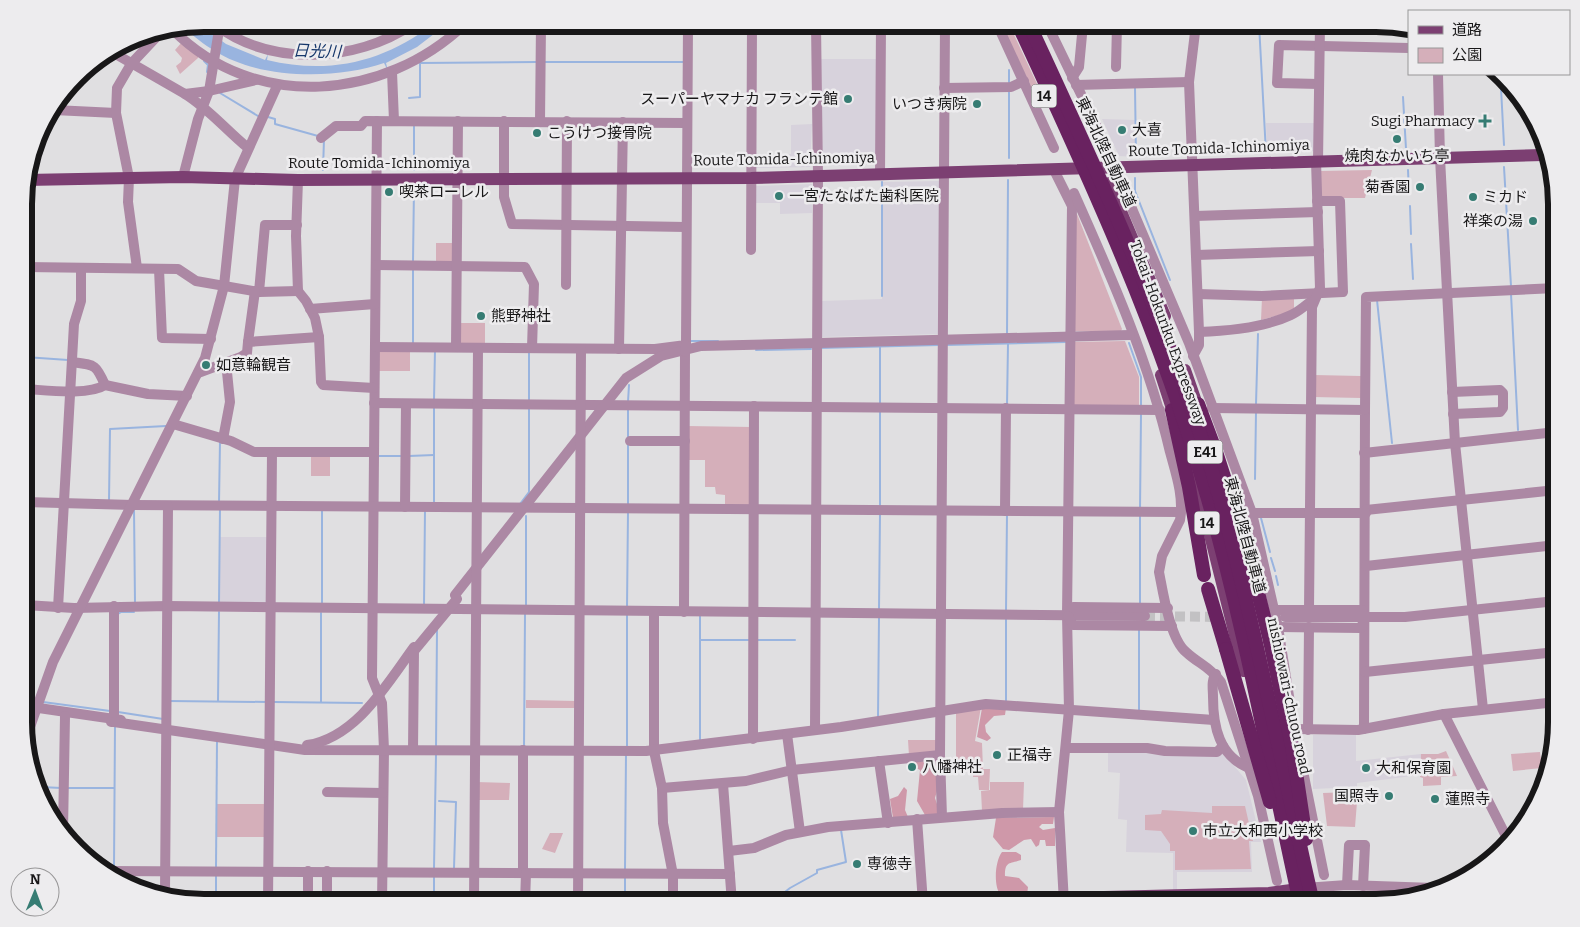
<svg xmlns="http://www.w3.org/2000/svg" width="1580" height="927" viewBox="0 0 1580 927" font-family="Bitter,'Noto Sans JP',serif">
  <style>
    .built { fill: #d7d2dc }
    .green { fill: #d5afba }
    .forest { fill: #cf98a9 }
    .water { fill: #99b4df }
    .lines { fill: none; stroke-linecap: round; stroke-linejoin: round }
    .stream { stroke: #99b4df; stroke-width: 2 }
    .minor-tunnel { stroke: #c2c1c3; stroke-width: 10; stroke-dasharray: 10 5; stroke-linecap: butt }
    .minor { stroke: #ac88a4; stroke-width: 10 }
    .major { stroke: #7c3f72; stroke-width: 12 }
    .highway { stroke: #692260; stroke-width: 14 }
    .minor-bridge { stroke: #ac88a4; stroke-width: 10 }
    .highway-bridge { stroke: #692260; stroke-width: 14 }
    .poi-dot { fill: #367c73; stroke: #edecee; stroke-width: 2 }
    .labels { text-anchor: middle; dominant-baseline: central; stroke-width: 5; stroke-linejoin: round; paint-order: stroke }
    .shield { fill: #edecee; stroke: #585758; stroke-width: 1 }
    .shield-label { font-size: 14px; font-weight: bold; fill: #181718 }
    .poi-label { font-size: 15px; fill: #181718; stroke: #edecee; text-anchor: start }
    .street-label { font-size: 15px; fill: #181718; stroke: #edecee }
    .water-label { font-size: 16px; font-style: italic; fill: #15366a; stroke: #edecee }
    .rim { fill: none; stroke: #181718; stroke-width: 6 }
  </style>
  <rect width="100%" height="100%" fill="#e0dfe1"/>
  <g class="built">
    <path d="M820,59H880L879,164L822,166Z"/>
    <path d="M1102,119L1136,120L1135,157L1119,156Z"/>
    <path d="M1266,123H1317L1316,151L1267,153Z"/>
    <path d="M812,124L810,167L756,168L754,155L791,154V125Z"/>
    <path d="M939,181L941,334L822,337V301L882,299L883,182Z"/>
    <path d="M812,184V213L780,214V203H753V186Z"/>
    <path d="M220,537H269L267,604L220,603Z"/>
    <path d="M1313,735H1356V761L1421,754L1420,775L1357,783V787L1313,789Z"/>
    <path d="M1108,750L1224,754L1246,780L1261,842H1251L1252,872H1177V892H1173V853L1126,852L1127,820L1118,819L1120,773L1108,772Z"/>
  </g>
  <g class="green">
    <path d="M1009,24L1038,86L1040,95L1037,98L1006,36L1007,33L1001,25Z"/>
    <path d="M182,42L198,54V58L180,74L176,66L181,62L182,58L175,50Z"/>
    <path d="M1372,170L1365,198H1320V171Z"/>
    <path d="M1074,214H1077L1122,329L1121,331H1073Z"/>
    <path d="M436,243H455V261L436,263Z"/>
    <path d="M1294,297V311L1261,320L1262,298Z"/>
    <path d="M458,323H485V347L458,346Z"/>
    <path d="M1125,341L1139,377V406L1073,405V342Z"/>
    <path d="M410,349V371H378V350Z"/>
    <path d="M1314,375L1361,376V398L1313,397Z"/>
    <path d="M687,426L752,427V507L725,506V495L716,494L715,487H705V460H687Z"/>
    <rect x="311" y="454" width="19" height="22"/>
    <path d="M526,700L576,701L575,708H526Z"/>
    <path d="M981,707L975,741L982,743L983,769H990L989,790H979L978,777H973V772L956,771V711Z"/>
    <path d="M908,740H936V752L909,756Z"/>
    <path d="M1446,751L1457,776L1441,777V785L1423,786V778L1420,777L1421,754H1438Z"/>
    <path d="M1540,752L1542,768L1513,771L1511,754Z"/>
    <path d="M476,782L510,783L509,800H476Z"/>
    <path d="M990,782H1024L1023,810L982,811L981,791L990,790Z"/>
    <path d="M1350,792L1351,802H1357L1355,827L1327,826L1323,793Z"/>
    <path d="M217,804H267L266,837H217Z"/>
    <path d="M1212,806H1245L1253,841H1249L1251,869L1175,870V851H1170V844L1161,831L1145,830V815L1161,814L1162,810L1212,813Z"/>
    <path d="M550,833H563L555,853L542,849Z"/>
  </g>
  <g class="forest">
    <path d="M982,708H1006L1005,715L994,716L985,725L986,732L991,738L987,741L977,737Z"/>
    <path d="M936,760L937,791L935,798L937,804V814L925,815L917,801L920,770L916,768V762Z"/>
    <path d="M904,787L907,790L905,810L908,817L893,818L890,799L898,796Z"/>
    <path d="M1054,817L1053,824H1042L1039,827L1043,830L1055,828V846H1046L1045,840H1040L1039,845L1036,847L1031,839L1024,840L1009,850L1003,849L993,837L996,818Z"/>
    <path d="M1002,852H1016L1021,855V860C1009,864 1005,861 1005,876L1019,878L1028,887L1027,895L1001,896C993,886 995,861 1002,852Z"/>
  </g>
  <g class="water">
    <path d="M433,24H447L417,47L386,63L388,71L384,63C336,80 258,79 215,51C204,45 194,36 184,28L200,25L226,44L265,60L268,54L267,60C329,75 384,62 433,24Z"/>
    <path d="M1413,760L1415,771L1388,774L1387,762Z"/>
  </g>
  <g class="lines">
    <g class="stream">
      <path d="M1259,24L1266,153"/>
      <path d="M1259,27L1317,28"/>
      <path d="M1323,28L1399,30"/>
      <path d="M204,61L208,65L207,72"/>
      <path d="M544,62H684"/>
      <path d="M1009,83V70"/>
      <path d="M1135,88L1136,156"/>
      <path d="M1501,88L1504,145"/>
      <path d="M220,93L258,116"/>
      <path d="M1403,97L1406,149"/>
      <path d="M409,98L420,97V63L537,62"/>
      <path d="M268,117L275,119V124L318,136"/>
      <path d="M1009,158V90"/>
      <path d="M1504,167L1511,286"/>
      <path d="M323,170L324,139"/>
      <path d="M414,170V124"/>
      <path d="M1408,170L1409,192"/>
      <path d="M1135,178V191L1170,280"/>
      <path d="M1410,206L1411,234"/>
      <path d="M1411,244L1413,279"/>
      <path d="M413,261L414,188"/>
      <path d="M1511,294L1518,430"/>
      <path d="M882,296V182"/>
      <path d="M1377,300L1392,443"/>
      <path d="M1007,334L1008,180"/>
      <path d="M691,341H718"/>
      <path d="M1129,343L1141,377V405"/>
      <path d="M413,345V269"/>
      <path d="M946,345L1066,342"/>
      <path d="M820,348L939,345"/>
      <path d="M756,350L811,349"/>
      <path d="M25,357L68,360"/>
      <path d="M31,385L33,357"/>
      <path d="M434,400L435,350"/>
      <path d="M529,401V351"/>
      <path d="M628,402L629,385"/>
      <path d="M880,404V347"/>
      <path d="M1256,404L1258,334"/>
      <path d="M1007,405L1008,344"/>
      <path d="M628,437V410"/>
      <path d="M378,456H403"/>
      <path d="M409,456L434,455"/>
      <path d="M25,475L31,394"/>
      <path d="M1255,479L1256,412"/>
      <path d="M109,501L110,429L166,426"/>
      <path d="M219,503L220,441"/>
      <path d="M434,503V406"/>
      <path d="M520,504L529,492V409"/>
      <path d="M628,505V445"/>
      <path d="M880,506V411"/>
      <path d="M134,509L135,603"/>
      <path d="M1140,509L1141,414"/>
      <path d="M1140,515V603"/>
      <path d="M1261,518L1270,552"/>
      <path d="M1271,558L1275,571"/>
      <path d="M1276,576L1278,585"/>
      <path d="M219,603L220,508"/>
      <path d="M322,604V509"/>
      <path d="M424,605L425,510"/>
      <path d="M526,606V516"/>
      <path d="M627,607L628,512"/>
      <path d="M879,609L880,514"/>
      <path d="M1006,611L1007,514"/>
      <path d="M118,614L121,612H134"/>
      <path d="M700,639V616"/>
      <path d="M757,640H795"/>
      <path d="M25,699L35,701"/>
      <path d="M169,701L267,702"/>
      <path d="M218,701L219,612"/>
      <path d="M1006,701V619"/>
      <path d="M43,702L110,711"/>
      <path d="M274,702L362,703"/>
      <path d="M321,702V613"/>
      <path d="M1139,710V630"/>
      <path d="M118,712L163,719"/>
      <path d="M878,717L879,618"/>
      <path d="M700,742V640H751"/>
      <path d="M524,747L525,614"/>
      <path d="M627,747V615"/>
      <path d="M436,748L437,630"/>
      <path d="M41,787L61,788"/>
      <path d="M66,788H114"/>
      <path d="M439,801L456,802L454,868"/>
      <path d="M114,867L115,726"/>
      <path d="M216,868L217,741"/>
      <path d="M434,868L436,755"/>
      <path d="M625,869L626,754"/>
      <path d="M216,903V876"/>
      <path d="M434,903V876"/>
      <path d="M625,903V878"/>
      <path d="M771,903L790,888L817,873V870L846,862L841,830"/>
    </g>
    <path class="minor-tunnel" d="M1145,616L1221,617"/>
    <g class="minor">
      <path d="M214,24C271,67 355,63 413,24"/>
      <path d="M997,24L1054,148"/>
      <path d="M1047,24L1107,148"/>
      <path d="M173,30C255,112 384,101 465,24"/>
      <path d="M112,52L185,94L209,91L256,80"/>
      <path d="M1116,67L1117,24"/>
      <path d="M392,72L394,121"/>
      <path d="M1438,74L1440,158L1455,443L1483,709"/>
      <path d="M1072,78L1079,67L1083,24"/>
      <path d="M1319,84L1277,83L1279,45L1409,48"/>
      <path d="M1076,85L1189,82"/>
      <path d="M944,88L1011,87L1024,81"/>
      <path d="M185,94C209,109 226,130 248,148"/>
      <path d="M54,110L116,113"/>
      <path d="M377,121L372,678L382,703L384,750L382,903"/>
      <path d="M504,121V197L512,224L686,227"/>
      <path d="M540,121L541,24"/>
      <path d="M321,138L336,126H361L365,121L687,123"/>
      <path d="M1318,161L1320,24"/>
      <path d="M1054,170L1072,206L1067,615L1069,710L1059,812L1064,903"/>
      <path d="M880,174L881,24"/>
      <path d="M183,177L198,119L209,91L220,24"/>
      <path d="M298,180L296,236L298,291L306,301L315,318L319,337L321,382L323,385L374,388"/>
      <path d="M1074,193C1112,278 1149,362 1170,452C1176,474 1184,497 1180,520L1162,556L1159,572C1163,592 1170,639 1186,652C1200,665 1208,665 1221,682L1258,796L1277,881"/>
      <path d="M1130,204L1189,343L1252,513L1278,627L1292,715"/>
      <path d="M1195,216L1318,212"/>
      <path d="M751,250L752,24"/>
      <path d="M1196,255L1319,251"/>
      <path d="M376,265L525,267L534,284L532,348"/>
      <path d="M25,267L178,269L196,281L259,292L298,291"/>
      <path d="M137,268L128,202L129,178L116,113L117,88L131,64L161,32"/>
      <path d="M159,269L162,338L211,339"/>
      <path d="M566,285L567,121"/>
      <path d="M259,292L265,225H297"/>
      <path d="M1198,294L1262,296L1343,292L1340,201H1317"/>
      <path d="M310,309L375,304"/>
      <path d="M1199,332C1227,331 1266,327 1291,315C1300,311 1306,304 1314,300"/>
      <path d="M248,342L255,291"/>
      <path d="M376,347L655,349L686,345L688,24"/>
      <path d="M456,347L458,121"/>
      <path d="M619,349L623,122"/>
      <path d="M1193,356L1199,345V332L1189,82L1196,24"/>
      <path d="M72,362C95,365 96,364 105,385"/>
      <path d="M198,373L241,357L247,353L248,342L319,337"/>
      <path d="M25,389C45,390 88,396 105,385L148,394L187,396"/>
      <path d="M1452,392L1500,390L1503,393V408L1500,412L1453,414"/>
      <path d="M374,403L1160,410"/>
      <path d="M1212,408L1365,410L1364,729"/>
      <path d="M1365,410L1366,297L1556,288"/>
      <path d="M173,424L231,441L254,452H374"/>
      <path d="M223,439L230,402L226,362"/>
      <path d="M630,441H685"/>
      <path d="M1364,453L1556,432"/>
      <path d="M25,502L133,505L1181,512"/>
      <path d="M405,507L406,404"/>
      <path d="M1366,510L1556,490"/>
      <path d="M1005,511L1006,408"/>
      <path d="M1252,513H1366"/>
      <path d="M1366,566L1556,545"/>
      <path d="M25,605L74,608L168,606L1145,616"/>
      <path d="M58,608L74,324L81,301V268"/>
      <path d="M1309,609L1312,307L1320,288L1316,161"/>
      <path d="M1274,610H1362L1365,617L1361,628L1278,627"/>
      <path d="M654,611V751L662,788L663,823L673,875V903"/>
      <path d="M684,612L685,352"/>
      <path d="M1067,615L1073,607L1168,608"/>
      <path d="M1068,616L1073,625L1172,626"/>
      <path d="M1285,617H1405L1556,601"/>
      <path d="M1365,672L1556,652"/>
      <path d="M1216,674C1211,680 1213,689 1213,697C1213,726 1219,756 1249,768"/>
      <path d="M25,706L121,720"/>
      <path d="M1444,714L1507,838"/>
      <path d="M111,722H114V606"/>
      <path d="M114,722L305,750L646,751L841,727L986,704L1214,720"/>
      <path d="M1295,729L1358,730L1444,714L1556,702"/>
      <path d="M815,730L818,176L816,24"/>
      <path d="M1308,730L1309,627"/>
      <path d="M787,734L800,832"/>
      <path d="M753,739L754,406"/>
      <path d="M25,741L53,662L205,358L224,286L235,179L277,86"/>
      <path d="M307,745C356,738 387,684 414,647"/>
      <path d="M1066,748H1147L1165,751L1217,752L1223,746"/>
      <path d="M413,750L414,651L457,599L455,595L626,378L661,356L701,346L1130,335"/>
      <path d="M523,750V873"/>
      <path d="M879,761L888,823"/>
      <path d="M1301,761L1324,875"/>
      <path d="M723,784L732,903"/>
      <path d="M662,788L746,781L792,770L940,755"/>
      <path d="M327,792L383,793"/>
      <path d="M942,817L940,755L945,24"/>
      <path d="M917,819L923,903"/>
      <path d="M63,831L65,716"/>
      <path d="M729,851L754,848L786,835L828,827L1002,813L1059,812"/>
      <path d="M105,871L730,874"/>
      <path d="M327,871V903"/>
      <path d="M1347,885L1349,845H1365L1363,886"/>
      <path d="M1304,888L1347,885L1434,888"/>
      <path d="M308,890V871"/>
      <path d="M165,893L168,506"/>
      <path d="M1329,898L1330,903"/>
      <path d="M268,903L272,452"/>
      <path d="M474,903L478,348"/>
      <path d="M525,903L526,873"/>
      <path d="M578,903L581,349"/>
    </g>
    <g class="major">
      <path d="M26,180L183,177L298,180L751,178L1543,155"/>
      <path d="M1109,183L1165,316"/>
      <path d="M1185,370L1200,413"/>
      <path d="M1161,375L1175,418"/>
      <path d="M1191,471L1210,535L1244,671"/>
      <path d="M953,903L1063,898L1269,893L1291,890"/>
    </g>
    <g class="highway">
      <path d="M1198,404L1216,452L1245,542"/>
      <path d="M1172,410L1189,487L1204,575"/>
      <path d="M1249,556L1270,641"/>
      <path d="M1208,589L1226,649"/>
    </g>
    <path class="minor-bridge" d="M685,352L686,345"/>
    <g class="highway-bridge">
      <path d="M1018,24C1090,179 1161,333 1208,499C1246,632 1270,768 1300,903"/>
      <path d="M1029,24C1101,179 1173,333 1220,499C1257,632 1282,768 1313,903"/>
      <path d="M1270,641L1292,746L1306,839"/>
      <path d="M1226,649L1270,802"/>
    </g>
  </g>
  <g class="poi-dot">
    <circle cx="848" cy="99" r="5"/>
    <circle cx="977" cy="104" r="5"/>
    <path d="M1482.5 113.5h5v5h5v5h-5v5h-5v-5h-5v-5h5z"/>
    <circle cx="1122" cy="130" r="5"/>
    <circle cx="537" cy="133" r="5"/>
    <circle cx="1397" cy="139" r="5"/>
    <circle cx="1420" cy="187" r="5"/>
    <circle cx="389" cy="192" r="5"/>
    <circle cx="779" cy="196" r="5"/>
    <circle cx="1473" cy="197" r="5"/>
    <circle cx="1533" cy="221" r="5"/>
    <circle cx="481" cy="316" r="5"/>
    <circle cx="206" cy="365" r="5"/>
    <circle cx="997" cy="755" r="5"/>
    <circle cx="912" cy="767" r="5"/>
    <circle cx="1366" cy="768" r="5"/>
    <circle cx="1389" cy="796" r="5"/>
    <circle cx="1435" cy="799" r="5"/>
    <circle cx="1193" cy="831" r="5"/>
    <circle cx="857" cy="864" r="5"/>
  </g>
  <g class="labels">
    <g class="shield">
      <rect x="1031.5" y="84.5" width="25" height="23" rx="4"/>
      <rect x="1187.5" y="440.5" width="35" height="23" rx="4"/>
      <rect x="1194.5" y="511.5" width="25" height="23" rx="4"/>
    </g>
    <g class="shield-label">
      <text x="1044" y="96">14</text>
      <text x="1205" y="452">E41</text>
      <text x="1207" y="523">14</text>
    </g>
    <g class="poi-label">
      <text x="838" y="99" text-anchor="end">スーパーヤマナカ フランテ館</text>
      <text x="967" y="104" text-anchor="end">いつき病院</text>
      <text x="1475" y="121" text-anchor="end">Sugi Pharmacy</text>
      <text x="1132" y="130">大喜</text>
      <text x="547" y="133">こうけつ接骨院</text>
      <text x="1397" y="156" text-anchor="middle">焼肉なかいち亭</text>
      <text x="1410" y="187" text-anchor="end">菊香園</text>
      <text x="399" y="192">喫茶ローレル</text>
      <text x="789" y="196">一宮たなばた歯科医院</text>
      <text x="1483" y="197">ミカド</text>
      <text x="1523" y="221" text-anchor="end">祥楽の湯</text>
      <text x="491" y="316">熊野神社</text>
      <text x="216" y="365">如意輪観音</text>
      <text x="1007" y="755">正福寺</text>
      <text x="922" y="767">八幡神社</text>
      <text x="1376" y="768">大和保育園</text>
      <text x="1379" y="796" text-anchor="end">国照寺</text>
      <text x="1445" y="799">蓮照寺</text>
      <text x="1203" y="831">市立大和西小学校</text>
      <text x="867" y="864">専徳寺</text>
    </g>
    <g class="street-label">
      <text transform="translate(1219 148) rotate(-2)">Route Tomida-Ichinomiya</text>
      <text transform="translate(1106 152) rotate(65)">東海北陸自動車道</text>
      <text transform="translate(784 159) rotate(-1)">Route Tomida-Ichinomiya</text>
      <text x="379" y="163">Route Tomida-Ichinomiya</text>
      <text transform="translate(1168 333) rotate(70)">Tokai-Hokuriku Expressway</text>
      <text transform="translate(1245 535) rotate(75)">東海北陸自動車道</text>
      <text transform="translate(1289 696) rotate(78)">nishiowari-chuou road</text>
    </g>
    <g class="water-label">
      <text transform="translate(317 51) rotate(2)">日光川</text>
    </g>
  </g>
  <path d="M0 0H1580V927H0ZM204 32H1376A172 172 0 0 1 1548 204V722A172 172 0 0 1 1376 894H204A172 172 0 0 1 32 722V204A172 172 0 0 1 204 32Z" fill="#edecee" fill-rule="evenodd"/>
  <path class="rim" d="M204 32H1376A172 172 0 0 1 1548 204V722A172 172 0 0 1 1376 894H204A172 172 0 0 1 32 722V204A172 172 0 0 1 204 32Z"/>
  <rect x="1408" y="10" width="162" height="65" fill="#edecee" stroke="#989798"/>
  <rect x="1418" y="26" width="25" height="8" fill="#7c3f72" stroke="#989798"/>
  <text x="1452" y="35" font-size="15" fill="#181718">道路</text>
  <rect x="1418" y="48" width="25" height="15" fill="#d5afba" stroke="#989798"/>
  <text x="1452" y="60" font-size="15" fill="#181718">公園</text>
  <g transform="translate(35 892) rotate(1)"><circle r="24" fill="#edecee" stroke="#989798"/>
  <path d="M0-4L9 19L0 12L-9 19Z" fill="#367c73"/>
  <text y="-8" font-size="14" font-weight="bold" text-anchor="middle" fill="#181718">N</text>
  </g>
</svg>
